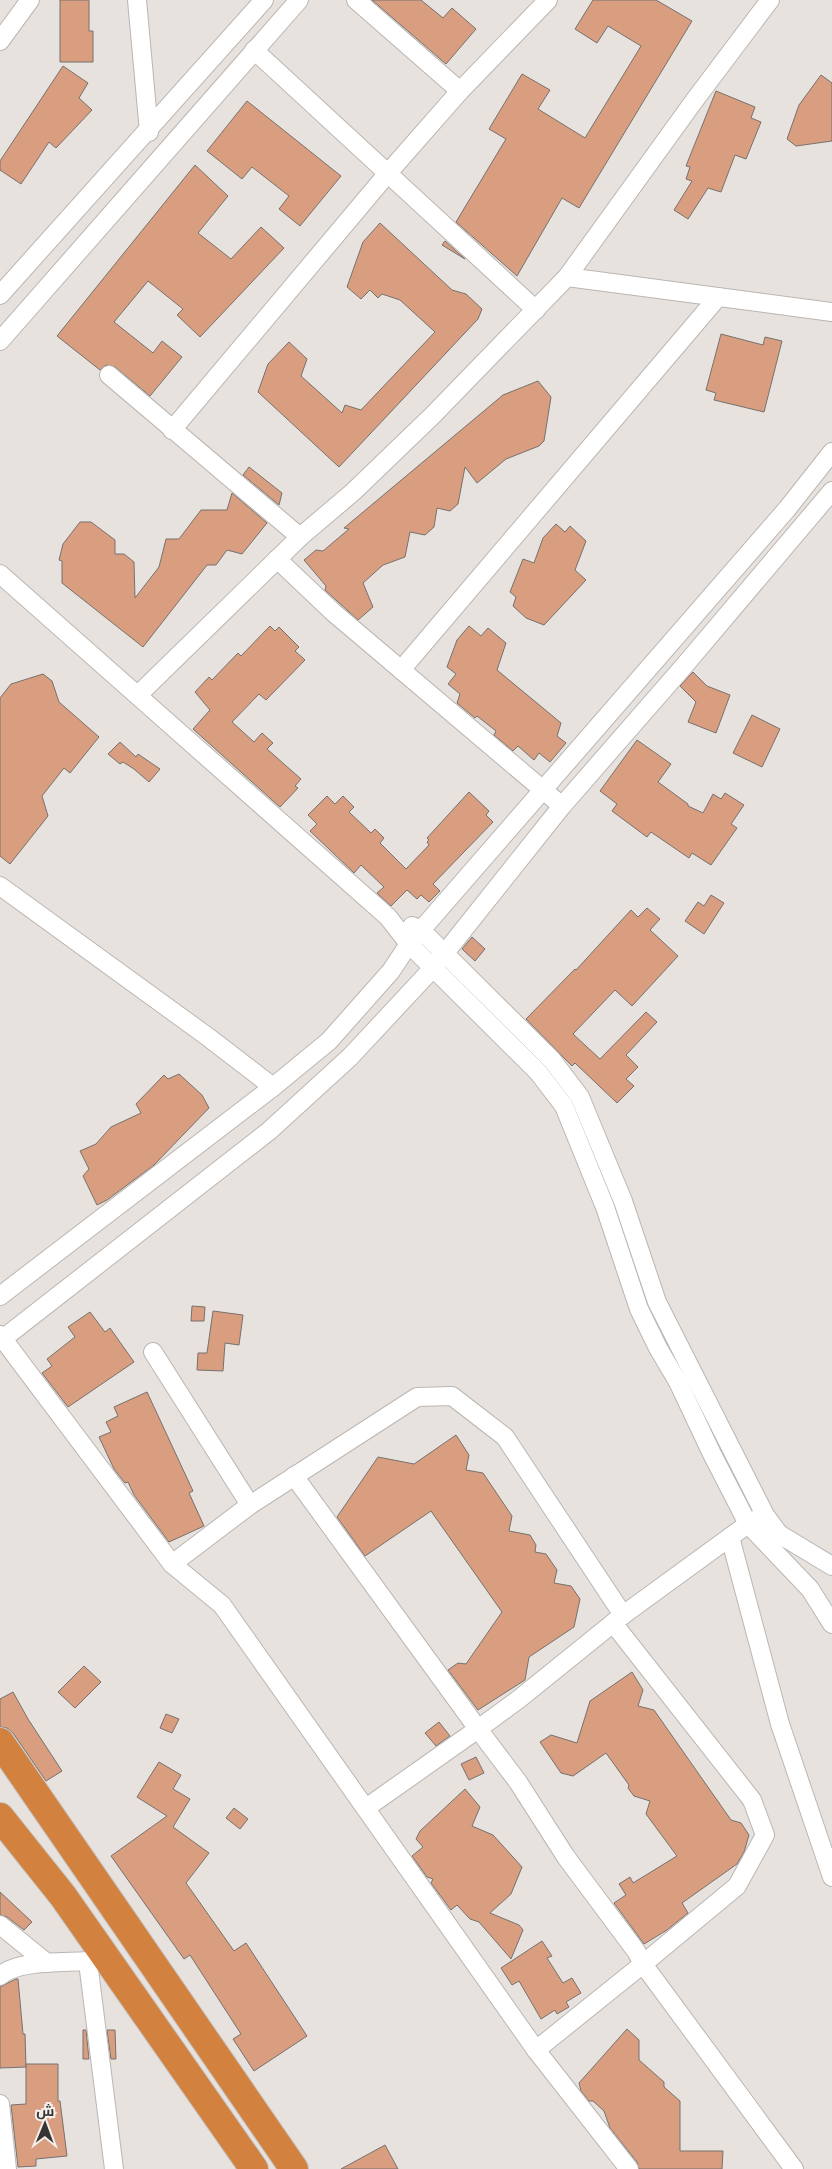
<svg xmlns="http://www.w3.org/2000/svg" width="832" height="2169" viewBox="0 0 832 2169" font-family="'DM Sans',Cairo,sans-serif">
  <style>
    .building { fill: #d99e7f; stroke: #76716e }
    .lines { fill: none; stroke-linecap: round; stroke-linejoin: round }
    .street-casing { stroke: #bbb6b2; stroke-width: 20 }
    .highway-casing { stroke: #c3c2c2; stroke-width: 30 }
    .street { stroke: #fff; stroke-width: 18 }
    .highway { stroke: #d2823e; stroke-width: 28 }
  </style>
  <rect width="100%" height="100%" fill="#e8e2de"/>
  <g class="building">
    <path d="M60,0H89V31H93V62H60Z"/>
    <path d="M372,0H421L443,18L452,8L476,29L446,64Z"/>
    <path d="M593,0H656L692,21L579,208L562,198L517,276L456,222L506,139L489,129L522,74L550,90L538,109L585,138L641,46L608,26L597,43L575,29Z"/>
    <path d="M63,66L88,83L79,98L92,110L56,148L49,142L21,184L0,170V161Z"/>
    <path d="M821,75L832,83V141L796,146L787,139L799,105Z"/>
    <path d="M716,91L755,107L751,118L761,122L746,159L735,155L721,192L708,188L688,219L674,210L692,181L686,179L690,167L686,166Z"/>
    <path d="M247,101L341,176L300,226L279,209L289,196L252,167L242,179L207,151Z"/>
    <path d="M195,165L228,196L198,233L231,259L261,227L284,248L200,337L177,315L183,309L148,281L114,322L153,353L162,341L182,357L150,396L115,367L106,365L100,370L57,336Z"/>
    <path d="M380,223L452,290L466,294L482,309L478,319L339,467L258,392L268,364L289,342L307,359L301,376L342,413L345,405L361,410L435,332L400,300L382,294L378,298L370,290L361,299L347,287L363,242Z"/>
    <path d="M445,241L465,259L442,245Z"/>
    <path d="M721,334L763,345L765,337L782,341L764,412L714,400L716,393L706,390Z"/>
    <path d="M538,381L551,397L544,441L539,446L506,459L477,483L465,467L458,504L450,511L437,508L434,527L425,535L410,532L405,557L383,565L363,583L373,607L358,620L325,590L326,586L304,560L316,550L323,551L349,529L344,528L503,395Z"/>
    <path d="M249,467L282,493L279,505L243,475Z"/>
    <path d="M232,493L267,523L242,554L227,550L216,565H207L143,647L62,583V561L59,560L63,544L80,522H91L115,540V554H124L134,562L135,598L159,567L166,539H179L201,510H227Z"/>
    <path d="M556,524L565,532L570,526L586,541L575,570L586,580L544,625L526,618L513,606L516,597L510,592L523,559L534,563L543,538Z"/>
    <path d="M270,626L275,631L279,627L299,647L295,651L305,660L266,700L259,694L232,722L254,742L262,733L273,743L267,749L301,779L295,786L298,788L280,807L193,729L210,710L195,692L209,677L212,680L238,653L241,656Z"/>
    <path d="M469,626L481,636L488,628L506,643L497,670L561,723L557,736L566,743L550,762L539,753L534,760L518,746L513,751L494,735L496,731L477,716L475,718L457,703L460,694L448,684L456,674L447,667L457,640Z"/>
    <path d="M693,672L707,686L730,695L716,733L688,722L696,702L680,686Z"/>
    <path d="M43,674L52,681L59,702L99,737L70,773L64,768L42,796L48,816L10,864L0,856V698L11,684Z"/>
    <path d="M752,715L780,729L762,767L733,753Z"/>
    <path d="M637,740L671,764L658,782L688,804V806L703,813L713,794L721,799L725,793L744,805L731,824L737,828L711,865L692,853L689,858L651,832L647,837L612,811L617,804L600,791Z"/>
    <path d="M120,742L136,757L138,754L160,769L149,782L134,769L123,762L120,764L108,754Z"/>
    <path d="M469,792L489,811L486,815L493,822L433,884L440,891L429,902L421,895L417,899L407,890L391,906L377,893L384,887L361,865L354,873L310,831L317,824L308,815L327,796L335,804L343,796L354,807L349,812L371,833L375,829L384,838L380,843L406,869L429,845L427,842L429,840L427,838Z"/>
    <path d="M711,895L724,903L704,934L685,921L698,902L704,906Z"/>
    <path d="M647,908L660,919L650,930L678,956L632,1006L615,990L573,1034L600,1059L646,1012L657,1022L626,1055L638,1067L626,1079L634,1086L617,1103L575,1063L572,1066L526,1019L575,969L576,970L631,910L638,917Z"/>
    <path d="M472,937L485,949L475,961L462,949Z"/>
    <path d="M179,1074L202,1095L209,1108L154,1165L107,1200L97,1205L83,1176L89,1169L80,1151L96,1144L111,1127L141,1113L136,1104L164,1075L168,1079Z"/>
    <path d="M192,1306L205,1307L204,1321H191Z"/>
    <path d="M213,1311L243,1315L239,1345L225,1343L223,1371L197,1370L198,1353H207Z"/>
    <path d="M90,1312L105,1332L110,1328L134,1362L68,1407L42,1373L52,1366L47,1359L75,1337L68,1327Z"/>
    <path d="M147,1392L193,1491L189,1493L204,1526L169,1542L134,1495L128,1482L125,1483L114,1469L99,1437L111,1432L106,1422L118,1416L114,1407Z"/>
    <path d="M456,1435L469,1455L466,1470L483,1473L512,1516L509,1531L530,1535L536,1545L535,1552L546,1554L557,1570L554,1583L571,1586L580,1599L574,1627L529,1657L525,1680L478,1710L448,1670L458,1663L466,1664L502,1612L431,1511L365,1556L337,1517L378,1457L414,1464Z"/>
    <path d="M84,1666L101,1682L75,1708L58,1692Z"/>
    <path d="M632,1672L643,1690L638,1706L654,1710L731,1820L741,1823L749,1835L744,1852L737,1864L682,1903L688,1913L667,1930L644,1944L614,1903L626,1895L619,1884L630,1877L633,1883L677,1856L646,1814L650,1801L634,1796L628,1788L629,1785L606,1753L573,1776L561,1773L540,1742L551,1735L577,1743L590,1701Z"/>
    <path d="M13,1692L28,1719L62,1771L46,1781L13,1733L7,1728L0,1727V1699Z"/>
    <path d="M166,1714L179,1719L172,1733L160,1728Z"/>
    <path d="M439,1722L450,1736L436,1746L425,1733Z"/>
    <path d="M476,1757L484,1773L469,1780L461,1764Z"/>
    <path d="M159,1762L181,1775L173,1789L190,1799L173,1827L209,1853L186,1883L234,1951L246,1943L307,2036L254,2071L233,2039L241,2034L190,1955L184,1959L111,1856L167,1816L137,1797Z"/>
    <path d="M465,1789L480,1807L472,1826L493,1835L522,1867L511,1894L490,1913L519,1925L523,1930L511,1959L479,1922L470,1919L457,1905L451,1910L431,1883L433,1879L427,1877L412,1856L423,1847L416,1839L420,1831Z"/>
    <path d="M234,1808L248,1819L240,1829L226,1818Z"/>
    <path d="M0,1892L32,1922L24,1930L7,1917L0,1915Z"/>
    <path d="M542,1941L552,1956L547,1958L563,1983L572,1978L581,1993L566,2002L569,2007L557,2014L555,2010L541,2019L519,1981L512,1985L501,1968Z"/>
    <path d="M16,1979H18L23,2034H25L26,2067L0,2068V1987Z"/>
    <path d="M627,2029L639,2040V2060L664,2082V2087L680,2101V2151H723L722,2169H639L637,2162L610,2128L604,2111L593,2101H589L581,2091L579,2083Z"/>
    <path d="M83,2030H86L89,2059H83Z"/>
    <path d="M107,2030H115L116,2059H111Z"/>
    <path d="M26,2064H58V2101H60L67,2156L36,2159V2166L18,2167L11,2105L26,2104Z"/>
    <path d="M385,2145L398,2169H341Z"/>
  </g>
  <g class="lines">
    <defs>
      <g id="street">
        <path d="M137,0L149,132"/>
        <path d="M356,0L460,91"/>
        <path d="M0,41L30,0"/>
        <path d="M254,50L536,310"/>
        <path d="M567,277L832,312"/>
        <path d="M0,295L264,0"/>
        <path d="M0,341L299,0"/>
        <path d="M109,375L300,537"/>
        <path d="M172,430L388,173L460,91L548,0"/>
        <path d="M277,559L334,613L562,806"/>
        <path d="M0,574L388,917L409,944L538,1072L564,1106L605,1207L639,1309L658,1348L678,1382L712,1454L748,1524L810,1589L832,1624"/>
        <path d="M401,670L718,297"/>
        <path d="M138,695L300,537L353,492L433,415L567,277L694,101L770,0"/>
        <path d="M0,886L208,1037L273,1087"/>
        <path d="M412,926L421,930L552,1060L580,1097L623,1201L657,1302L765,1515L779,1534L832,1566"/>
        <path d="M0,1296L273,1087L329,1041L391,971L409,944L787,509L832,452"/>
        <path d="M0,1335L172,1564L222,1605L536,2050L629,2169"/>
        <path d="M0,1341L269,1131L350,1057L433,968L562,806L684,666L832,491"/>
        <path d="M153,1352L250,1505"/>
        <path d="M294,1476L478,1729L366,1808"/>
        <path d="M730,1537L780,1724L832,1877"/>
        <path d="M172,1564L250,1505L417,1397L452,1396L505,1437L623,1615"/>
        <path d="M613,1623L752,1800L765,1835L737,1886L643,1964L794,2169"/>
        <path d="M0,1925L47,1963"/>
        <path d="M88,1962L114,2169"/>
        <path d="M0,1976C19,1958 74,1964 99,1960"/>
        <path d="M536,2050L643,1964L636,1951L566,1857L518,1782L478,1729L519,1699L623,1615L748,1524L759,1518"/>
        <path d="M0,2104L7,2169"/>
      </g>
      <g id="highway">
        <path d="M0,1742L294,2169"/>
        <path d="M0,1817L63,1896L254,2169"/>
      </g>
    </defs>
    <use href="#street" class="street-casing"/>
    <use href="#highway" class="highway-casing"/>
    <use href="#street" class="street"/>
    <use href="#highway" class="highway"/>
  </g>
  <g transform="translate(45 2124) rotate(1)" stroke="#f5f0ec" stroke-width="4" paint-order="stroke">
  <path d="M0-4L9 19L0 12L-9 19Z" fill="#373533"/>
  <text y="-8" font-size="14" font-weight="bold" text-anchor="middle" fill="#373533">ش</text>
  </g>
</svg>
